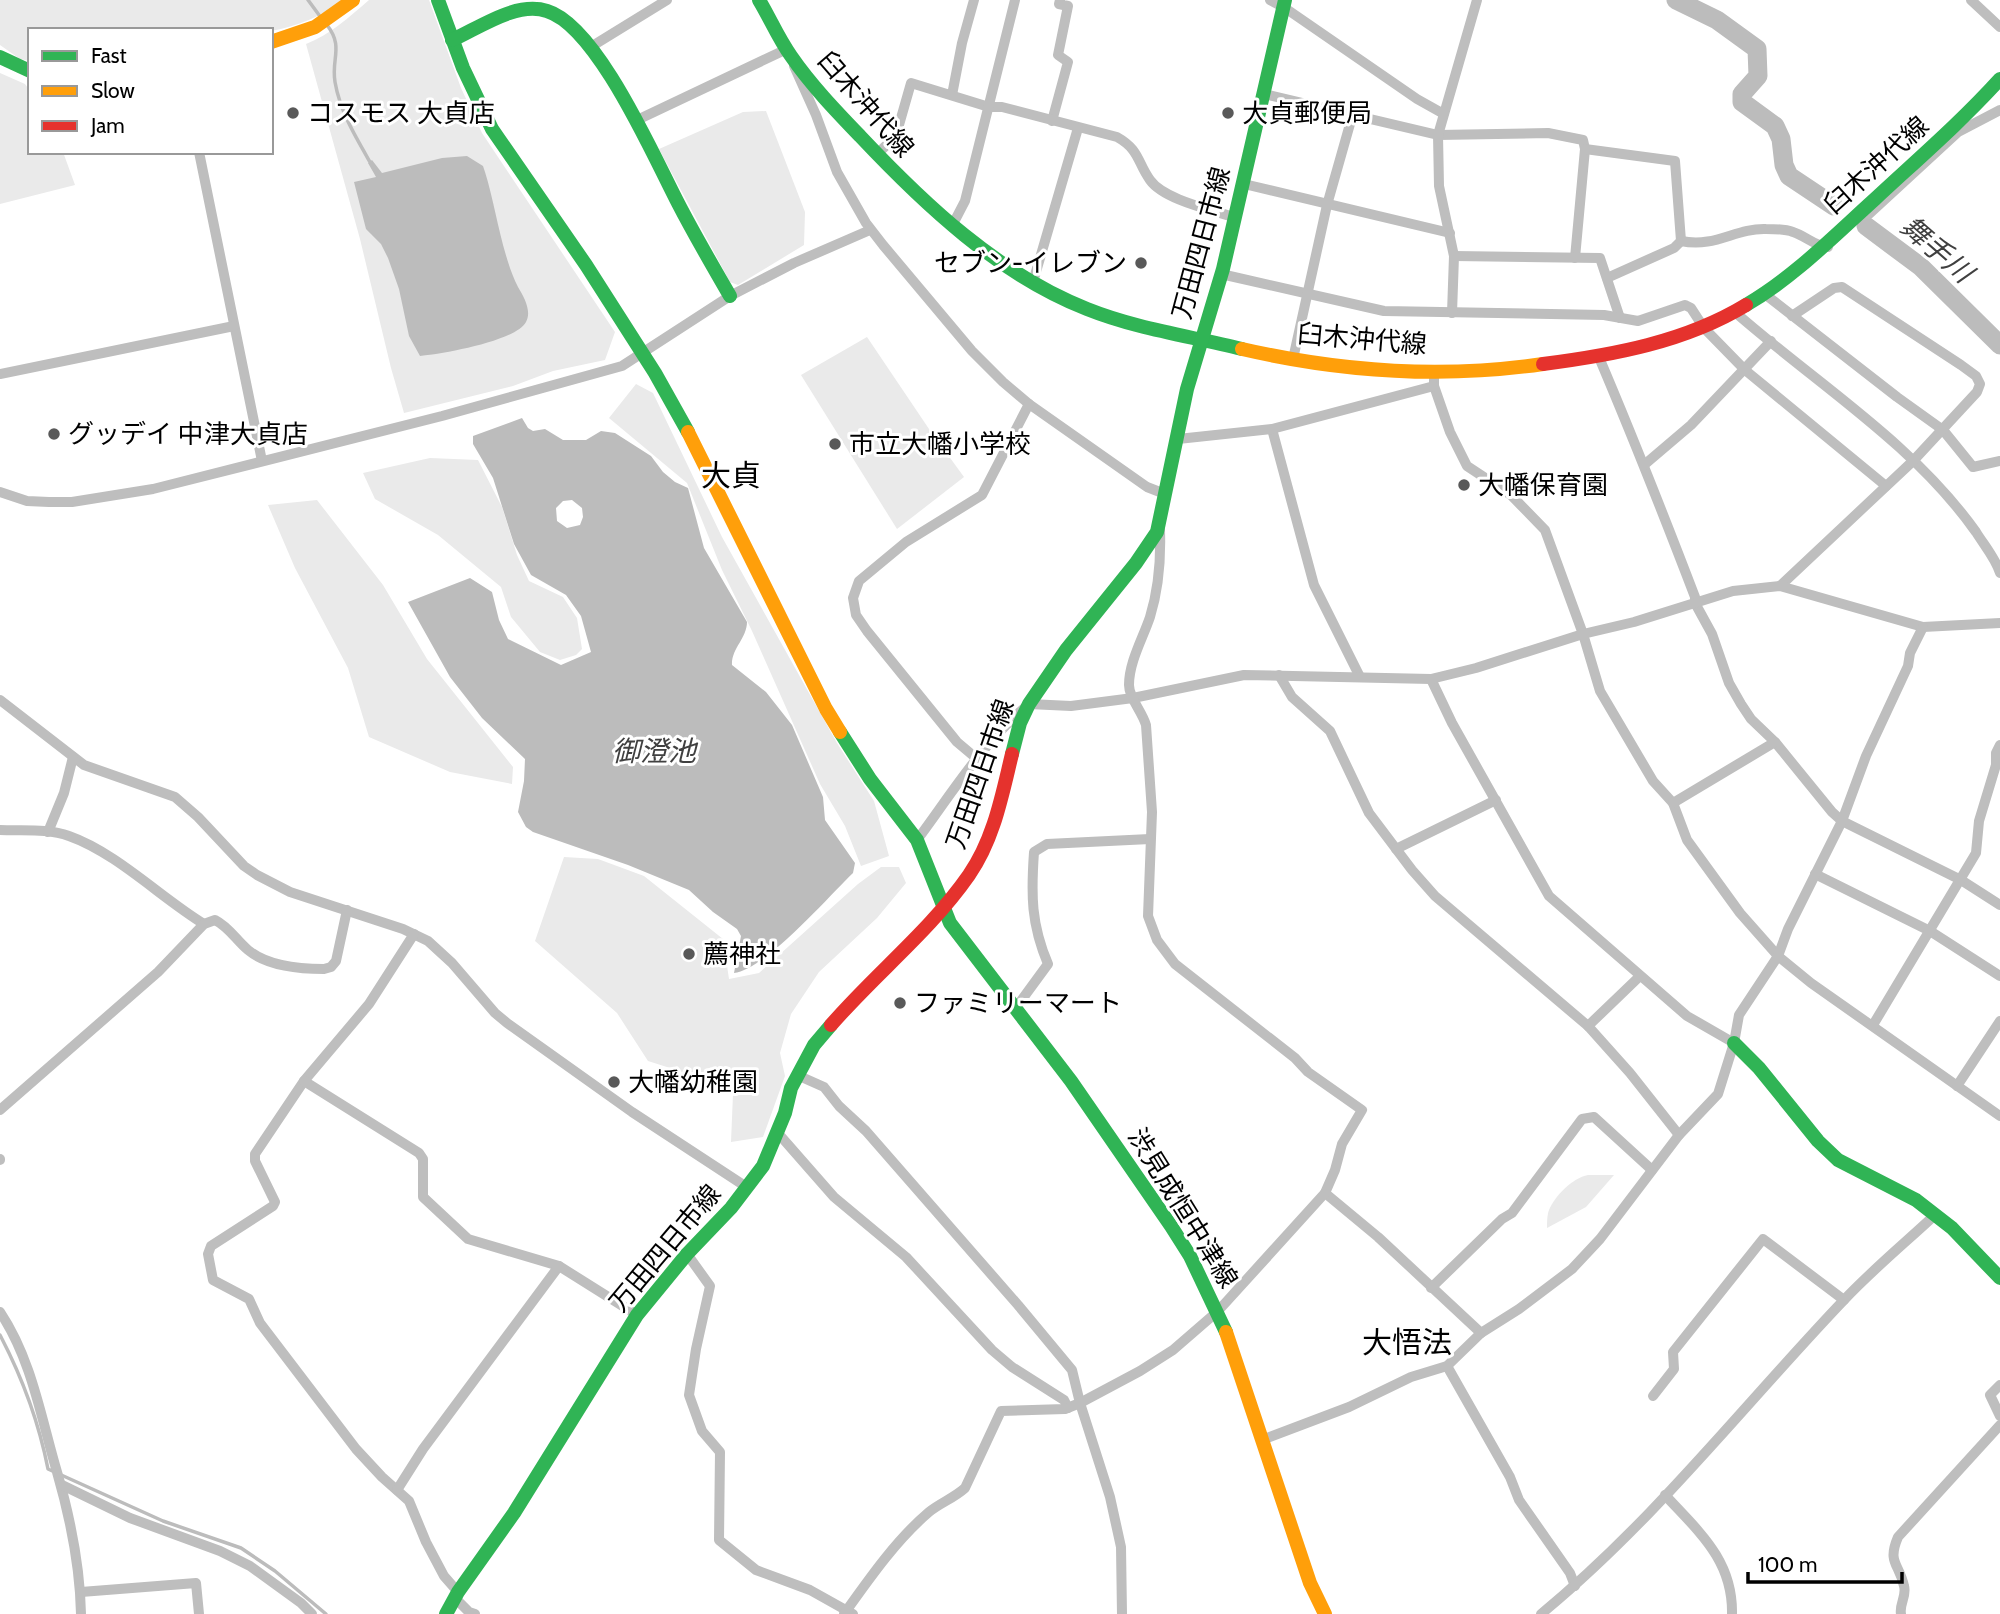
<svg xmlns="http://www.w3.org/2000/svg" width="2000" height="1614" viewBox="0 0 2000 1614" font-family="Cabin,'Noto Sans JP',sans-serif">
  <style>
    .green { fill: #eaeaea }
    .water { fill: #bcbcbc; fill-rule: evenodd }
    .lines { fill: none; stroke-linecap: round; stroke-linejoin: round }
    .stream { stroke: #bcbcbc; stroke-width: 3.5 }
    .river { stroke: #bcbcbc; stroke-width: 19 }
    .street { stroke: #bebebe; stroke-width: 10 }
    .fast { stroke: #30b455; stroke-width: 14 }
    .slow { stroke: #ff9f0a; stroke-width: 14 }
    .jam { stroke: #e5322d; stroke-width: 14 }
    .poi-dot { fill: #595959; stroke: #fff; stroke-width: 2.5 }
    .labels { text-anchor: middle; dominant-baseline: central; stroke-width: 6; stroke-linejoin: round; paint-order: stroke }
    .street-label { font-size: 26px; fill: #000; stroke: #fff }
    .poi-label { font-size: 26px; fill: #000; stroke: #fff; text-anchor: start }
    .water-label { font-size: 28px; font-style: italic; fill: #404040; stroke: #fff }
    .quarter-label { font-size: 30px; fill: #000; stroke: #fff }
  </style>
  <rect width="100%" height="100%" fill="#fff"/>
  <g class="green">
    <path d="M0,0H342C322,17 297,26 271,31L30,30V61L20,59L0,45Z"/>
    <path d="M369,0H429L461,88L482,133L615,332L605,360L553,371L513,386L404,413L391,368L360,239L306,44C331,34 348,18 369,0Z"/>
    <path d="M0,73L25,84L30,91V152H63L75,185L0,204Z"/>
    <path d="M766,111L805,212L804,245L738,285L730,282L659,149L743,112Z"/>
    <path d="M867,337L929,429L964,477L897,529L801,375Z"/>
    <path d="M636,384L653,393L722,537L837,743L874,801L889,856L861,866L845,826L820,784L752,631L722,570L687,483L609,418Z"/>
    <path d="M430,458L478,460L502,507L517,555L529,581L563,597L577,618L582,649L576,655L560,660L540,652L511,617L501,587L438,535L375,499L363,473Z"/>
    <path d="M317,500L383,585L427,659L513,767L512,784L450,772L369,737L348,668L295,568L268,505Z"/>
    <path d="M564,857L598,859L644,876L723,939L729,979L759,973L858,884L881,867H899L906,883L877,918L819,972L791,1014L780,1053L785,1076L763,1137L731,1142L733,1094L695,1076L648,1061L617,1013L535,941Z"/>
    <path d="M1588,1175H1614L1586,1207L1547,1228C1547,1223 1547,1215 1549,1210C1555,1196 1572,1178 1588,1175Z"/>
  </g>
  <g class="water">
    <path d="M467,156L483,166L485,172C496,207 502,256 518,287C524,297 532,311 526,322C516,341 442,354 420,356L409,336L399,289L388,258L381,244L366,229L354,182L376,177L368,163L372,160L382,173L442,158Z"/>
    <path d="M522,418L528,428L533,431L545,429L563,440H586L601,431L615,433L651,456L663,472L675,482L688,488L704,548L747,622C747,638 731,649 732,665L766,692L792,725L823,797L825,820L855,863L853,873C829,896 765,970 734,973L741,936L737,929L713,912L689,890L628,865L533,832L526,827L518,812L524,781L525,759L482,718L450,677L408,602L470,578L492,592L499,620L508,639L561,665L591,652L581,616L566,595L531,575L514,544L493,478L473,444V436ZM572,500L582,508L583,517L580,525L567,528L557,521L556,508L563,501Z"/>
  </g>
  <g class="lines">
    <g class="stream">
      <path d="M308,0L322,19"/>
      <path d="M327,25C344,47 331,58 335,82C340,111 355,136 370,162"/>
      <path d="M0,1335C22,1377 39,1423 48,1469L163,1521L241,1548L275,1571L326,1614"/>
    </g>
    <g class="river">
      <path d="M1676,0L1717,20L1757,49L1758,76L1742,94V102L1775,126L1781,139L1784,165L1789,176L1834,206"/>
      <path d="M1866,226L1921,267L2000,345"/>
    </g>
    <g class="street">
      <path d="M1270,0L1285,8L1417,99L1442,113"/>
      <path d="M1971,0L2000,27"/>
      <path d="M589,48L667,0"/>
      <path d="M794,66L816,115L837,172L866,223L883,245L972,351L1003,382L1029,404L1147,487L1165,494"/>
      <path d="M1264,94L1438,135L1548,133L1583,140L1585,149L1575,258"/>
      <path d="M952,95L962,43L974,0"/>
      <path d="M635,121L787,49L788,52"/>
      <path d="M1052,121L1068,62L1058,55L1068,6L1059,4L1060,0"/>
      <path d="M1585,149L1675,161L1681,241L1674,248L1607,278"/>
      <path d="M199,152L262,461"/>
      <path d="M877,154L893,139L897,132L911,83L989,107H1002L1117,137C1140,150 1137,162 1150,180C1164,200 1213,210 1236,218"/>
      <path d="M1244,184L1450,233"/>
      <path d="M1869,214L1958,132L2000,110"/>
      <path d="M952,226L965,201L1015,0"/>
      <path d="M1681,241C1716,248 1735,228 1766,229C1774,229 1785,229 1793,232C1806,236 1814,246 1828,247"/>
      <path d="M1454,256L1600,258L1620,318"/>
      <path d="M1221,274L1384,311L1604,315L1638,321L1685,305L1691,308L1704,328L1745,370L1886,486"/>
      <path d="M1033,282L1078,128"/>
      <path d="M1766,295L1897,397L1943,430L1973,467L2000,461"/>
      <path d="M1452,313L1454,256L1439,186L1438,135L1477,0"/>
      <path d="M1736,313C1817,384 1913,443 1976,532C1984,545 1996,559 2000,573"/>
      <path d="M1598,355C1632,435 1664,516 1695,597V603L1712,634L1729,683L1741,704L1751,719L1775,742L1832,812L1842,821L1961,880L2000,905"/>
      <path d="M1293,359L1327,205L1352,117"/>
      <path d="M1434,371V386L1450,432L1467,466L1511,495L1545,530L1583,634L1600,691L1653,781L1673,803L1687,840L1740,913L1778,956L1811,983L2000,1116"/>
      <path d="M0,374L234,326"/>
      <path d="M1272,429L1314,585L1360,677"/>
      <path d="M1178,439L1272,429L1434,386"/>
      <path d="M1644,465L1691,425L1771,341"/>
      <path d="M0,492L27,501L49,502H72L153,489L442,416L622,366L730,296L794,263L870,230"/>
      <path d="M1780,586L1913,461L1977,392L1980,384L1976,376L1961,365L1842,287L1834,288L1792,316"/>
      <path d="M1279,675L1292,697L1330,731L1369,813L1412,870L1435,896L1588,1026L1630,1073L1679,1135"/>
      <path d="M1431,679L1452,723L1549,896L1687,1016L1734,1043"/>
      <path d="M0,700L84,765L175,797L198,817L244,866L257,875L290,892L403,929L428,941L452,963L495,1013L507,1023L632,1112L748,1188"/>
      <path d="M976,758L957,742L867,631L856,615L853,598L859,581L906,542L982,495L1029,404"/>
      <path d="M1673,803L1775,742"/>
      <path d="M0,830C23,831 48,828 69,836C117,853 161,898 204,924"/>
      <path d="M48,832L64,793L73,757"/>
      <path d="M917,840C952,793 983,742 1029,704L1071,706L1133,698L1244,675L1431,679L1476,668L1583,634L1634,622L1733,591L1780,586L1923,627L2000,623"/>
      <path d="M1396,849L1496,800"/>
      <path d="M1815,874L1930,931L2000,976"/>
      <path d="M414,934L369,1004L304,1081L255,1154V1161L275,1202L273,1206L211,1246L208,1254L213,1280L249,1299L260,1323L356,1449L382,1477L409,1501L426,1542L444,1576L458,1592"/>
      <path d="M1015,1009L1048,964C1031,924 1031,895 1034,852L1047,844L1150,839"/>
      <path d="M1873,1025L1976,853L1979,821L1996,765V753L2000,745"/>
      <path d="M1588,1026L1640,976"/>
      <path d="M797,1075L824,1087L839,1106L866,1131L1018,1305L1072,1370L1080,1403L1110,1497L1121,1547L1122,1614"/>
      <path d="M304,1081L419,1153L423,1159V1197L468,1239L559,1266L637,1315"/>
      <path d="M1957,1086L2000,1021"/>
      <path d="M0,1110L158,972L204,924L215,920C229,927 236,940 248,950C267,966 300,969 324,969L331,967L336,961L347,910"/>
      <path d="M777,1132L834,1197L906,1257L992,1350L1012,1367L1064,1400L1068,1408"/>
      <path d="M0,1159V1160"/>
      <path d="M1325,1193L1378,1237L1481,1333"/>
      <path d="M687,1254L710,1286L696,1349L689,1395L702,1431L720,1452L719,1540L756,1570L810,1590L853,1614"/>
      <path d="M1431,1288L1502,1219L1512,1213L1582,1119L1594,1117L1652,1170"/>
      <path d="M0,1312C32,1360 41,1418 57,1472C70,1517 80,1567 81,1614"/>
      <path d="M1447,1366L1510,1477L1519,1500L1570,1573L1575,1586"/>
      <path d="M2000,1385L1990,1395L2000,1416"/>
      <path d="M1653,1396L1674,1369L1673,1352L1763,1239L1844,1300"/>
      <path d="M1262,1440L1349,1407L1411,1377L1447,1366L1481,1333L1519,1309L1572,1269L1600,1239L1679,1135L1718,1094L1734,1043L1739,1015L1778,956L1788,929L1842,821L1866,756L1908,666L1910,653L1923,627"/>
      <path d="M62,1485L130,1518L220,1551L250,1566L301,1603L312,1614"/>
      <path d="M397,1490L423,1449L559,1266"/>
      <path d="M1665,1495C1699,1532 1733,1560 1732,1614"/>
      <path d="M81,1592L196,1583L199,1614"/>
      <path d="M456,1599L469,1612L475,1614"/>
      <path d="M844,1614C869,1579 896,1540 929,1512C940,1503 954,1498 965,1488L1001,1411L1065,1409L1080,1403L1140,1371L1173,1350L1218,1311L1325,1193L1335,1170L1342,1144L1362,1110L1308,1072L1295,1058L1175,964L1157,940L1148,916L1152,812L1146,725C1142,711 1129,698 1129,685C1129,662 1143,638 1150,617C1159,588 1161,560 1160,530"/>
      <path d="M1541,1614C1653,1522 1743,1406 1843,1301C1872,1270 1905,1243 1936,1214"/>
      <path d="M1901,1614C1899,1604 1907,1596 1904,1586C1899,1563 1887,1563 1898,1537L2000,1425"/>
    </g>
    <g class="fast">
      <path d="M438,0L463,68L492,129L586,265L655,373L688,432"/>
      <path d="M759,0C770,18 778,38 791,56C811,85 836,111 860,136C925,205 998,274 1087,309C1137,329 1190,336 1242,349"/>
      <path d="M452,40C479,28 516,1 547,11C597,26 654,157 678,203C694,234 712,265 730,296"/>
      <path d="M0,57L30,71"/>
      <path d="M1746,305C1794,277 1834,236 1875,199C1918,159 1961,122 2000,79"/>
      <path d="M840,732L870,779L917,840L950,923L1071,1081L1171,1226L1190,1256L1226,1332"/>
      <path d="M1012,754L1020,723L1029,704L1066,650L1136,563L1157,532L1187,389L1223,269L1285,0"/>
      <path d="M1734,1043L1759,1068L1818,1141L1838,1160L1916,1200L1952,1228L2000,1278"/>
      <path d="M446,1614L458,1592L514,1513L637,1315L687,1254L731,1208L763,1166L785,1113L791,1088L814,1045L831,1025"/>
    </g>
    <g class="slow">
      <path d="M271,42L315,27L353,0"/>
      <path d="M1242,349C1342,372 1441,379 1543,364"/>
      <path d="M688,432L826,709L840,732"/>
      <path d="M1226,1332L1310,1583L1325,1614"/>
    </g>
    <g class="jam">
      <path d="M1543,364C1613,355 1685,342 1746,305"/>
      <path d="M831,1025C875,974 930,931 969,875C994,839 1002,795 1012,754"/>
    </g>
  </g>
  <g class="poi-dot">
    <circle cx="293" cy="113" r="7"/>
    <circle cx="1228" cy="113" r="7"/>
    <circle cx="1141" cy="263" r="7"/>
    <circle cx="54" cy="434" r="7"/>
    <circle cx="835" cy="444" r="7"/>
    <circle cx="1464" cy="485" r="7"/>
    <circle cx="689" cy="954" r="7"/>
    <circle cx="900" cy="1003" r="7"/>
    <circle cx="614" cy="1082" r="7"/>
  </g>
  <g class="labels">
    <g class="street-label">
      <text transform="translate(866 104) rotate(49)">臼木沖代線</text>
      <text transform="translate(1876 165) rotate(-42)">臼木沖代線</text>
      <text transform="translate(1201 243) rotate(-75)">万田四日市線</text>
      <text transform="translate(1362 339) rotate(5)">臼木沖代線</text>
      <text transform="translate(980 774) rotate(-71)">万田四日市線</text>
      <text transform="translate(1183 1208) rotate(58)">渋見成恒中津線</text>
      <text transform="translate(665 1248) rotate(-50)">万田四日市線</text>
    </g>
    <g class="poi-label">
      <text x="307" y="113">コスモス 大貞店</text>
      <text x="1242" y="113">大貞郵便局</text>
      <text x="1127" y="263" text-anchor="end">セブン-イレブン</text>
      <text x="68" y="434">グッデイ 中津大貞店</text>
      <text x="849" y="444">市立大幡小学校</text>
      <text x="1478" y="485">大幡保育園</text>
      <text x="703" y="954">薦神社</text>
      <text x="914" y="1003">ファミリーマート</text>
      <text x="628" y="1082">大幡幼稚園</text>
    </g>
    <g class="water-label">
      <text transform="translate(1937 249) rotate(41)">舞手川</text>
      <text x="654" y="751">御澄池</text>
    </g>
    <g class="quarter-label">
      <text x="731" y="475">大貞</text>
      <text x="1407" y="1342">大悟法</text>
    </g>
  </g>
  <rect x="28" y="28" width="245" height="126" fill="#ffffff" stroke="#999999" stroke-width="2"/>
  <rect x="42" y="51" width="35" height="10" fill="#30b455" stroke="#999999" stroke-width="2"/>
  <text x="91" y="63" font-size="21" fill="#000000">Fast</text>
  <rect x="42" y="86" width="35" height="10" fill="#ff9f0a" stroke="#999999" stroke-width="2"/>
  <text x="91" y="98" font-size="21" fill="#000000">Slow</text>
  <rect x="42" y="121" width="35" height="10" fill="#e5322d" stroke="#999999" stroke-width="2"/>
  <text x="91" y="133" font-size="21" fill="#000000">Jam</text>
  <path d="M1748 1572v10h154v-10" fill="none" stroke="#000000" stroke-width="3.5"/>
  <text x="1758" y="1572" font-size="21" fill="#000000" stroke="#ffffff" stroke-width="5" paint-order="stroke">100 m</text>
</svg>
